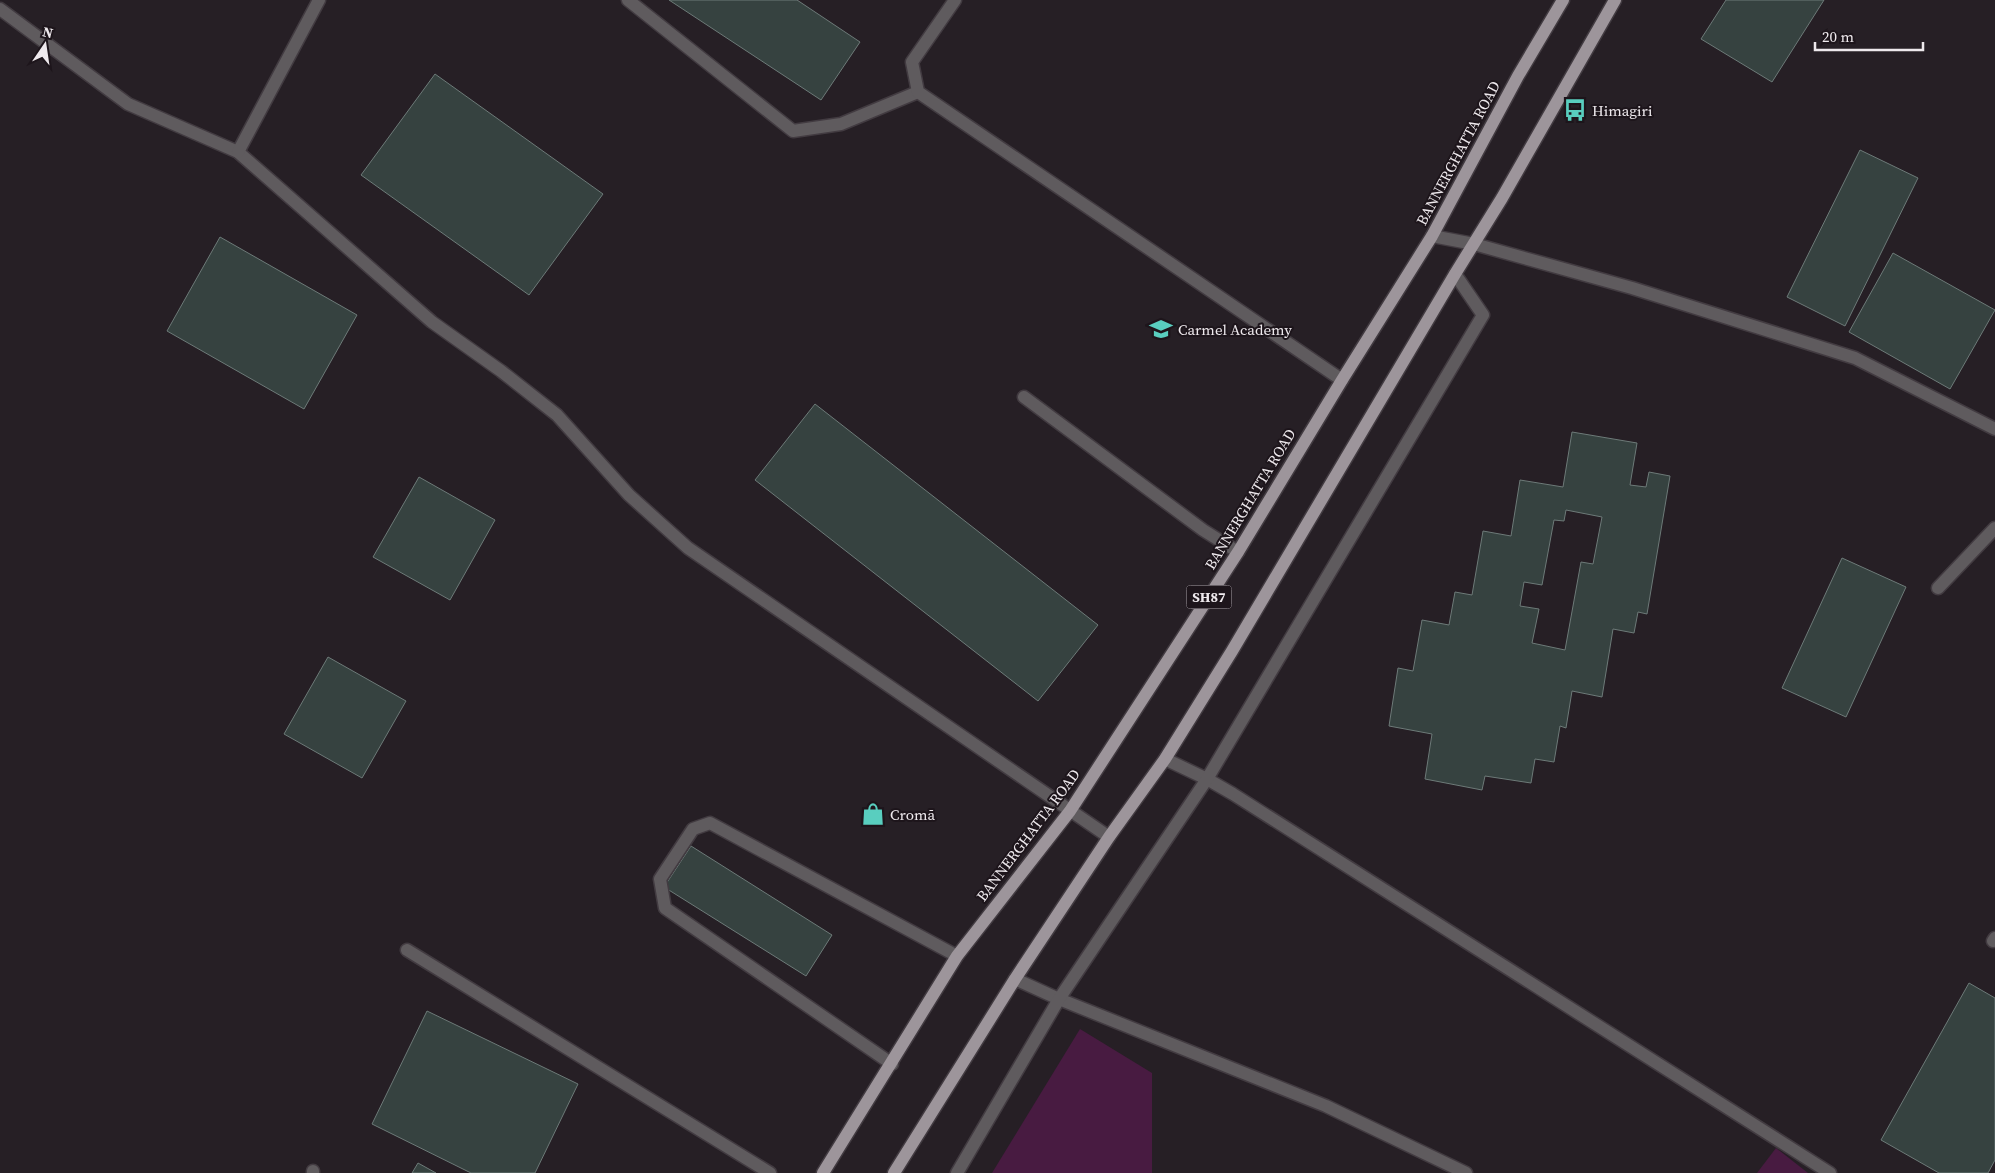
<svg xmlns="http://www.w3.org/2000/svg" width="1995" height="1173" viewBox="0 0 1995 1173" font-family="'Source Serif 4',serif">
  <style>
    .green { fill: #481b41 }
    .building { fill: #364240; stroke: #6d7a78; fill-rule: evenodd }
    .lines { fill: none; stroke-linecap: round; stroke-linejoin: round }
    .service-casing { stroke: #423b41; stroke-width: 15 }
    .minor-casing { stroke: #423b41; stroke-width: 15 }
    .tertiary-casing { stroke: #423b41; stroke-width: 15 }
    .primary-casing { stroke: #423b41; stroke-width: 15 }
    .service { stroke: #5f5b5e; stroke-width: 12 }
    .minor { stroke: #5f5b5e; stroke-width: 12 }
    .tertiary { stroke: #5f5b5e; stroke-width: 12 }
    .primary { stroke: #9d959b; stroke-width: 12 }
    .labels { text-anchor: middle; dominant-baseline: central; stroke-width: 4; stroke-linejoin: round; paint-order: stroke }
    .shield { fill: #1d151b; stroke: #afa9ae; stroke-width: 1 }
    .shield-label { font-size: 14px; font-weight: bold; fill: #eee9ed }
    .poi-label { font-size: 15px; fill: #eee9ed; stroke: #1d151b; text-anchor: start }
    .street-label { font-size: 15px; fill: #eee9ed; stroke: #1d151b }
  </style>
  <rect width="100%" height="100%" fill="#261f25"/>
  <g class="green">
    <path d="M1080,1029L1152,1073V1173H992Z"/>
    <path d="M1776,1148L1808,1173H1757Z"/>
  </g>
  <g class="building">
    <path d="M669,0H797L860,42L821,100Z"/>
    <path d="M1726,0H1824L1772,82L1701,39Z"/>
    <path d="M435,74L603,194L529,295L361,175Z"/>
    <path d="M1860,150L1918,178L1845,326L1787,297Z"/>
    <path d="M220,237L357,315L304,409L167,331Z"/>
    <path d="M1893,253L1995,310L1950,389L1849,332Z"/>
    <path d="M815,404L1098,625L1038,701L755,480Z"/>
    <path d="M1572,432L1637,443L1630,485L1646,487L1649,472L1670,476L1647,614L1638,612L1634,633L1613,629L1602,697L1572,691L1566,728L1560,726L1554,762L1535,759L1531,783L1485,776L1482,790L1425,779L1432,734L1389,726L1398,668L1413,671L1422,620L1449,625L1455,592L1472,595L1483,531L1511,536L1520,480L1563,487ZM1566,510L1602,517L1593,564L1581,562L1565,650L1532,643L1539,609L1520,606L1524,582L1542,585L1554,520L1564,521Z"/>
    <path d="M419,477L495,520L450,600L373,557Z"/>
    <path d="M1842,558L1906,587L1846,717L1782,688Z"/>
    <path d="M328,657L406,701L362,778L284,734Z"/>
    <path d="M691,846L832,935L806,976L664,887Z"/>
    <path d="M1969,983L1995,998V1160L1988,1173H1939L1881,1140Z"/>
    <path d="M427,1011L578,1084L535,1173H471L372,1124Z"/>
    <path d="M418,1163L436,1173H412Z"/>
  </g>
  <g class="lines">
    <defs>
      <g id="service">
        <path d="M628,0L793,131L841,124L918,92"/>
        <path d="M955,0L912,62L918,92L1342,380"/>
        <path d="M1024,397L1203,530L1238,552"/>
        <path d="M1938,588L1995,528"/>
        <path d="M1165,759L1207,779L1233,794L1830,1173"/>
        <path d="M407,950L770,1173"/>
        <path d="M1015,979L1059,999L1326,1106L1466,1173"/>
        <path d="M892,1064L665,908L660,879L693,829L710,823L957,956"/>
        <path d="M313,1173V1171"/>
      </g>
      <g id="minor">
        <path d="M0,9L128,104L238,152L432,322L501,371L557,415L629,495L688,548L1109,837"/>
        <path d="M238,152L319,0"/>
        <path d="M1432,236L1474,244L1632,288L1855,358L1995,429"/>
        <path d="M1993,941L1995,938"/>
      </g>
      <path id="tertiary" d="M957,1173L1059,999L1207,779L1483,315L1455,274"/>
      <g id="primary">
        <path d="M823,1173L957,956L1070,811L1238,552L1342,380L1432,236L1518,76L1563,0"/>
        <path d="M894,1173L1015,979L1109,837L1165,759L1232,651L1455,274L1502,198L1615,0"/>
      </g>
    </defs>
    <use href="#service" class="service-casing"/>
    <use href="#minor" class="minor-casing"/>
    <use href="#tertiary" class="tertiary-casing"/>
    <use href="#primary" class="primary-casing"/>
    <use href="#service" class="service"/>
    <use href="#minor" class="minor"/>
    <use href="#tertiary" class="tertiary"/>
    <use href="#primary" class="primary"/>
  </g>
  <defs>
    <symbol id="bus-bare" viewBox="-9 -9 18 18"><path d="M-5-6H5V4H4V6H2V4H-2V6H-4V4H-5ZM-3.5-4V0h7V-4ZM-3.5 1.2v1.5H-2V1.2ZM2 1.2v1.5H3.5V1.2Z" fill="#59cebf" stroke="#1d151b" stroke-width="2.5" paint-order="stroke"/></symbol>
    <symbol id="school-bare" viewBox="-9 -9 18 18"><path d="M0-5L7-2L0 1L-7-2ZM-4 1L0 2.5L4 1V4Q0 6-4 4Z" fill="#59cebf" stroke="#1d151b" stroke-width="2.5" paint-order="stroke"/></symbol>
    <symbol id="shop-bare" viewBox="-9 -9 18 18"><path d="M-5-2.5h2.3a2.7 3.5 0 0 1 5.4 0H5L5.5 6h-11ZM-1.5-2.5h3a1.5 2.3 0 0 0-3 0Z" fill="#59cebf" stroke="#1d151b" stroke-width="2.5" paint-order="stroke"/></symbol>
  </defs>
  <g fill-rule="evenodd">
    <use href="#bus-bare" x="1559" y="94" width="32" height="32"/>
    <use href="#school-bare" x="1145" y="313" width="32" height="32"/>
    <use href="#shop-bare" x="857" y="798" width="32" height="32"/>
  </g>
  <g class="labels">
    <rect class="shield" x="1186.5" y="585.5" width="45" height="23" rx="4"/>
    <g class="shield-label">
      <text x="1209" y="597">SH87</text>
    </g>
    <g class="poi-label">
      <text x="1592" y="110">Himagiri</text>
      <text x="1178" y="329">Carmel Academy</text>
      <text x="890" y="814">Cromā</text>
    </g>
    <g class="street-label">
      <text transform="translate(1458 153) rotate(-62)">BANNERGHATTA ROAD</text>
      <text transform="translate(1250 499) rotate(-59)">BANNERGHATTA ROAD</text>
      <text transform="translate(1028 835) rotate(-53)">BANNERGHATTA ROAD</text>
    </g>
  </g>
  <g transform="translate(45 45) rotate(13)" stroke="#1d151b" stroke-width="4" paint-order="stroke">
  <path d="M0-4L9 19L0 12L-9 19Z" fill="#eee9ed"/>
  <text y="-8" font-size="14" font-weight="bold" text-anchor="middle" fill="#eee9ed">N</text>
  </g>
  <path d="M1815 42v8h108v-8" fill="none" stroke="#eee9ed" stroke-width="2.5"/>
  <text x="1822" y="42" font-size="15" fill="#eee9ed" stroke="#1d151b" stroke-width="4" paint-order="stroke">20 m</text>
</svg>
